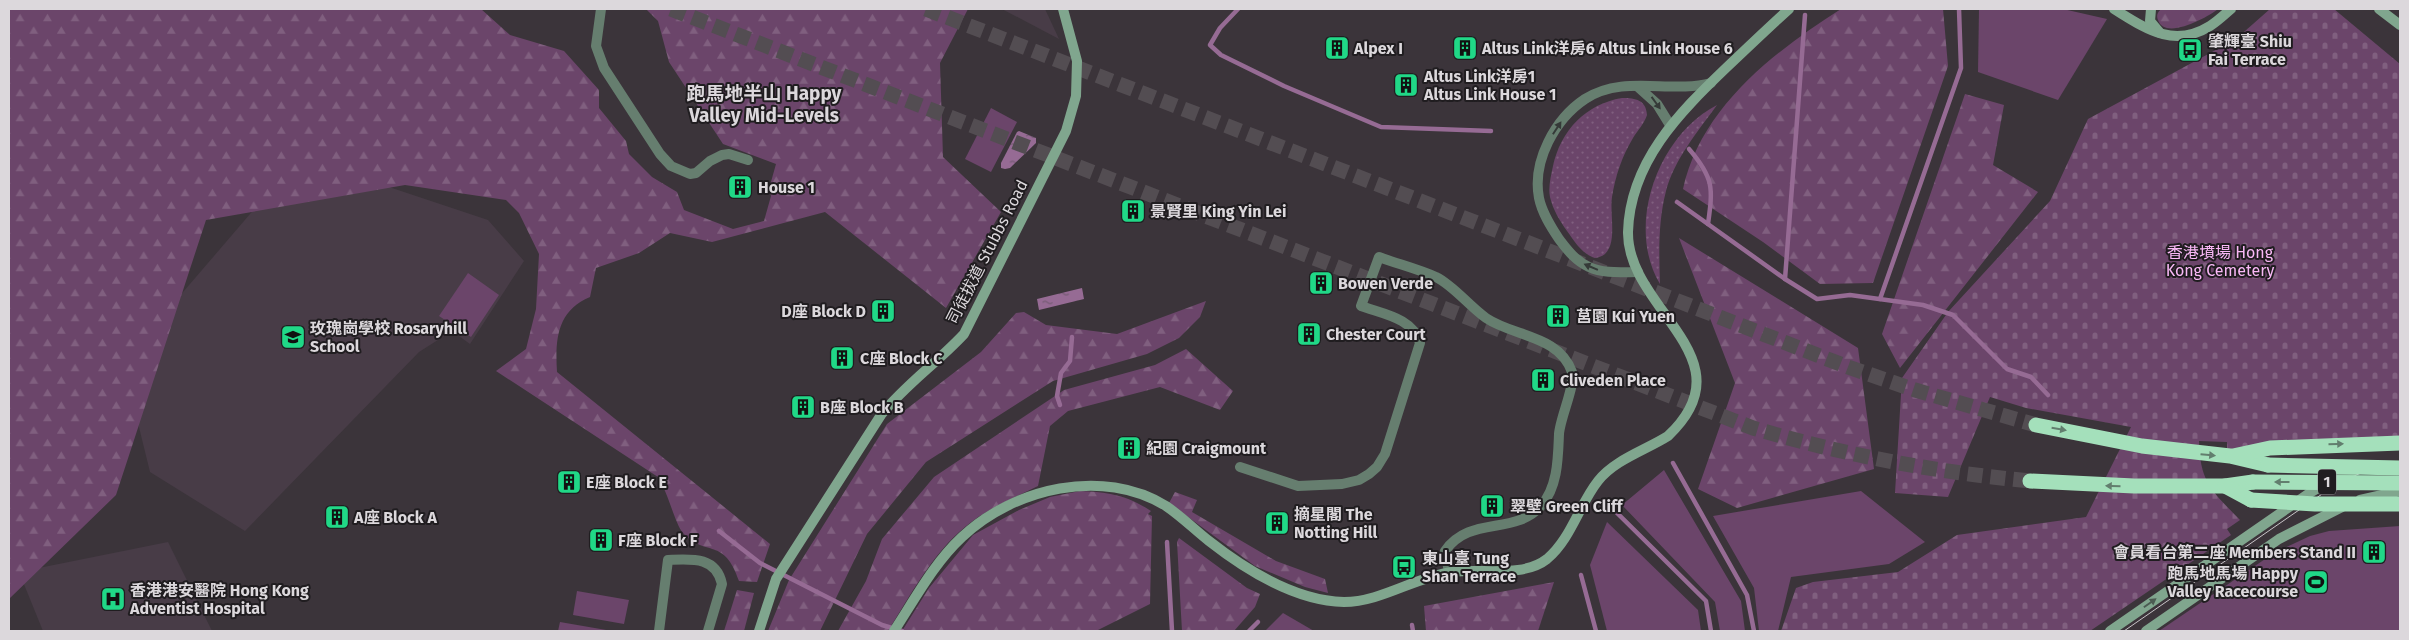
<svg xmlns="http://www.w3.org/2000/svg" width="2409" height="640" viewBox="0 0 2409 640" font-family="'Fira Sans','Noto Sans TC',sans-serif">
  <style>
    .built { fill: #483c47 }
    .green { fill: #6b456a }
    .forest { fill: url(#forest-firs) }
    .cemetery { fill: url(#cemetery-stones) }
    .park { fill: url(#park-dots) }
    .water { fill: url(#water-ripples) }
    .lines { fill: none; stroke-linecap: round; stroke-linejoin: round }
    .stream { stroke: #966b94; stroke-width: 4.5 }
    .highway-tunnel { stroke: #534d52; stroke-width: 15; stroke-dasharray: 15 8; stroke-linecap: butt }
    .street { stroke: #667e6f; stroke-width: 10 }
    .secondary { stroke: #80a68e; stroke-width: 10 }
    .highway { stroke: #a4e0bb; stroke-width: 15 }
    .tram { stroke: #c7c3c7; stroke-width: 1 }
    .highway-bridge { stroke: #a4e0bb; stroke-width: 15 }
    .oneway { fill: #353a38 }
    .oneway2 { fill: #627e6e }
    .oneway3 { fill: #4b5b52 }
    .labels { text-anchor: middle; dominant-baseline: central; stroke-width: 4; stroke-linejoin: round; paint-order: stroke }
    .shield { fill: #201d20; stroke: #a4a0a4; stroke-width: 1 }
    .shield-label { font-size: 15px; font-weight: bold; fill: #dcd8dc }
    .poi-label { font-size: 16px; font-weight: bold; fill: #dcd8dc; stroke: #201d20; text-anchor: start }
    .street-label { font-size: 16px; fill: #dcd8dc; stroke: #201d20 }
    .park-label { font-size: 16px; fill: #f9b8f6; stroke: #201d20 }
    .quarter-label { font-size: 19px; font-weight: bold; fill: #dcd8dc; stroke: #201d20 }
  </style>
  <defs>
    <pattern id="forest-firs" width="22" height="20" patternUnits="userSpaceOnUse" patternTransform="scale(1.25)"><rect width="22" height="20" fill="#6b456a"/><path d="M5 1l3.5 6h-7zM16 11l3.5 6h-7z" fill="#805f7f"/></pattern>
    <pattern id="cemetery-stones" width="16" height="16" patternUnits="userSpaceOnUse" patternTransform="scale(1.25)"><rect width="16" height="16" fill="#6b456a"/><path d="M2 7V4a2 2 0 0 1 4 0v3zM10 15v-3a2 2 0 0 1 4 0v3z" fill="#805f7f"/></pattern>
    <pattern id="park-dots" width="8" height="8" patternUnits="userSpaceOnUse" patternTransform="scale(1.25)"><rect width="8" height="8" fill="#6b456a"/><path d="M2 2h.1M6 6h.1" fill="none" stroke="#805f7f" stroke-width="1.8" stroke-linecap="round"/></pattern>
    <pattern id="water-ripples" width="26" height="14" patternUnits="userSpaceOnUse" patternTransform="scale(1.25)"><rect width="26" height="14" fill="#966b94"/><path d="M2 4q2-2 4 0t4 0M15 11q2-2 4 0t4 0" fill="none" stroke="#745a73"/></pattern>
  </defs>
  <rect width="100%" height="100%" fill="#3b343a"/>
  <g class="built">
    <path d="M1002,9H1045L1059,39Z"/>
    <path d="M299,157L488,220L524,261L470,344L452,331L419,352L245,531L150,472L123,362Z"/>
    <path d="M168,542L212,631H43L19,572Z"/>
  </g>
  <g class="green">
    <path d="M1979,9H2063L2107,19L2058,100L1978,72Z"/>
    <path d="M991,108L1017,122L991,172L965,159Z"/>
    <path d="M468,273L499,295L471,337L439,316Z"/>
    <path d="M1664,470L1741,601L1745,631H1720L1715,602L1622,505Z"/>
    <path d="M1861,491L1925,542L1889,564L1791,577L1778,631H1759L1754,588L1713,516Z"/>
    <path d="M1607,522L1698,610L1701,631H1607L1590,565Z"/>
    <path d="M2400,526V631H2159L2274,553L2310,536L2329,531Z"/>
    <path d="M577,591L629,600L624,624L573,615Z"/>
    <path d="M1283,613L1314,631H1265Z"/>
    <path d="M560,622L612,631H558Z"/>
  </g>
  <g class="forest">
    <path d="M9,9H481L510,35L564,51L599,90V108L626,141L629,154L652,177L677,192L684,210L733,229L764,221L771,196L769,189L776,164L723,144L669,62L658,21L646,9H968L940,63L943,157L1001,212L946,308L825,212L712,242L670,233L639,253L596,268L590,297C557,311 555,339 557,372L770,544L757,582L739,581C724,536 706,558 683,533C675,524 668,492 658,477L496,371L526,349L536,309L539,254L519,213L506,200L405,185L206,220L116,495L9,599Z"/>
    <path d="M1841,9H1943L1948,66L1873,283L1820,284L1763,242L1683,189C1701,107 1775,51 1841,9Z"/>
    <path d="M2161,9H2218C2208,17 2165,41 2158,20C2156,15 2158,12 2161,9Z"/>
    <path d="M1965,94L2004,105L1993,165L2038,192L1900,368L1882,334Z"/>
    <path d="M1679,238L1858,348L1874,469L1737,508L1698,489L1735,383Z"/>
    <path d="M1206,301L1200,317L1179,338L1147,354L1053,381L926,462L867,534L820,631H768L789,580L887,424L981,352L1016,313L1024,312L1046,325L1117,334Z"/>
    <path d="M1186,349L1233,391L1220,410L1160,387L1068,411L1050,426L1038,486C1014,498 986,509 965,527C932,554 910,596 888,631H838L866,581L882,539L934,477L1064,390L1155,365Z"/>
    <path d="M1080,491C1107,492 1127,495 1151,511L1148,514L1152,516L1150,604L1096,631H902L929,588L973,535L1019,510L1050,497Z"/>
    <path d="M1175,492L1197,500L1192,512L1276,561L1325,579L1328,593L1305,587L1255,566L1169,503Z"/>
    <path d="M1179,538L1247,588L1260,594L1255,607L1234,631H1182L1177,542Z"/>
    <path d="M1554,582L1538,631H1426L1424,606Z"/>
    <path d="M737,590L754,593L744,631H724Z"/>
  </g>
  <path class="cemetery" d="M2270,9H2334L2400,64V440L2284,451L2227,449V442L2199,441C2200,483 2212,491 2240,520L2227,529L2231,535L2090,631H1781L1796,588L1813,582L1898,572L1957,535L2086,517L2131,427L2026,408L1990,397L1948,497L1895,493L1902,378L1948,312L2050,201L2088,119L2236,39Z"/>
  <g class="park">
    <path d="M1622,98C1636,98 1646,100 1647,115C1644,124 1638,130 1633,138C1622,156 1615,177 1612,197C1609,216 1621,255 1595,258C1582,254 1575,242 1567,231C1560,221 1553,210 1550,197C1548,187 1551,176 1553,166C1561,130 1586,104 1622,98Z"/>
    <path d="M1717,105C1698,131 1674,160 1666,191C1658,222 1659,253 1660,284C1625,226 1658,135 1717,105Z"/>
  </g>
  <g class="water">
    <path d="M1019,131L1036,138V143L1010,168L1005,169L1001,168V163L1017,132Z"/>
    <path d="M1082,288L1084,299L1039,310L1037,299Z"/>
  </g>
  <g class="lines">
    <g class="stream">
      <path d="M1238,9L1220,28L1210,45L1221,55L1284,86L1381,127L1491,131"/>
      <path d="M1689,149C1714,178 1713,188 1708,224"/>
      <path d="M1677,202L1785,279L1817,299L1850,295L1923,305L1953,315L2007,369L2031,377L2048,395"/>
      <path d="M1785,279L1805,15"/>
      <path d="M1880,299L1961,68L1959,9"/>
      <path d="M1060,405L1057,396L1061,373L1070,361L1072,337"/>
      <path d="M1673,463L1747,595L1754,631"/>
      <path d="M1613,509L1706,601L1711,631"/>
      <path d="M719,531L760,563L882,625L902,631"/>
      <path d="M1167,542L1172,631"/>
      <path d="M1581,575L1596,631"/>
      <path d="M1412,625L1413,631"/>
      <path d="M1249,631L1258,622"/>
    </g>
    <g class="highway-tunnel">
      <path d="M671,9L1753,428C1844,455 1935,472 2030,481"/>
      <path d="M926,9L1848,367L1915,390L2036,425"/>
    </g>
    <g class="street">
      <path d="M601,9L596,46L604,68L660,154L671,166L690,174L696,173L710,161L722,155L729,154L748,160"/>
      <path d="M1637,86L1657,104L1670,125"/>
      <path d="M1638,272C1622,272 1604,274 1589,267C1576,261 1568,251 1559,239C1551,227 1542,213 1539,198C1532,161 1555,119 1585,99C1624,74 1670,94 1711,83"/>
      <path d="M1240,467L1298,486L1342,484L1359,480L1369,474L1377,467L1385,454L1420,343C1413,318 1383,314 1361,306L1379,257C1398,264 1418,269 1436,277C1454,286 1469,306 1486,318C1514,337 1559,335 1572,372C1576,384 1560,418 1559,434C1558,458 1558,487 1541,506C1514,536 1470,515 1445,551L1449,572"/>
      <path d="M659,631L668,560C691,559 716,556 722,584L708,631"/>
    </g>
    <g class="secondary">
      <path d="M2114,9C2145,28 2173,49 2210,26C2218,21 2224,15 2231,9"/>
      <path d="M2151,9L2150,21L2160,33"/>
      <path d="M2379,9L2400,25"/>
      <path d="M2360,500L2400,491"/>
      <path d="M759,631L776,579L881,415C905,385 937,363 964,334L1066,131L1076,96L1077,61L1063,9"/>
      <path d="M894,631C915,599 934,563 962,537C1014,488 1103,467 1166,506C1181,516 1195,530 1209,541C1246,570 1295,601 1344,602C1381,602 1415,577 1452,572C1482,568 1523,578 1547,559C1571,539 1579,505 1598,481C1614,460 1646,450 1668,436C1751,358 1627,310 1628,232C1630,162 1679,113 1726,68C1747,48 1768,28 1789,9"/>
      <path d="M2110,631L2308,494L2332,480L2358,469"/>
      <path d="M2146,631L2279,539L2342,507"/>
    </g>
    <g class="highway">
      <path d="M2036,425L2142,446L2230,456L2268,465"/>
      <path d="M2233,456L2270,448L2400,443"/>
      <path d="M2030,481L2134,486H2225L2253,482"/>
      <path d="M2225,486L2251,500"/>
    </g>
    <path class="tram" d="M2124,631L2338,483L2368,470L2400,465"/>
    <g class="highway-bridge">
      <path d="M2268,465L2400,468"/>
      <path d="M2253,482L2400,483"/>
      <path d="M2251,500L2315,504H2400"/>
    </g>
  </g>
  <defs><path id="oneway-solid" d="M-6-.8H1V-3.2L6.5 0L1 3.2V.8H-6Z" transform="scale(1.25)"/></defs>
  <g class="oneway">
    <use href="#oneway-solid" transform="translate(1656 103) rotate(54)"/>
    <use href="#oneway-solid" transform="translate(1557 128) rotate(-57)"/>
    <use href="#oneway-solid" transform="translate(1591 267) rotate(-157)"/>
  </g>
  <g class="oneway2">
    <use href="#oneway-solid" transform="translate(2059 429) rotate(10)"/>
    <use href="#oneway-solid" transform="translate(2336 444) rotate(-2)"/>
    <use href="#oneway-solid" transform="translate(2208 455) rotate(5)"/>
    <use href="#oneway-solid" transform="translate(2282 482) rotate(-180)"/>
    <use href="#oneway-solid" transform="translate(2113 486) rotate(-178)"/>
  </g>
  <use class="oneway3" href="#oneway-solid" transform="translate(2150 603) rotate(-35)"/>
  <defs>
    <symbol id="building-square" viewBox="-11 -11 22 22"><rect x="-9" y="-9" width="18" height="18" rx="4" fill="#20d887" stroke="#201d20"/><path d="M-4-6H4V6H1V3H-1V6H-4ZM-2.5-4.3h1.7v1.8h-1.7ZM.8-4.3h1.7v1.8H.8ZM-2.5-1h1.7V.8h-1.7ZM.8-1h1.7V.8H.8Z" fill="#111"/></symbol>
    <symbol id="bus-square" viewBox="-11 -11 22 22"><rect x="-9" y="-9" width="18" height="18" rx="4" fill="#20d887" stroke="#201d20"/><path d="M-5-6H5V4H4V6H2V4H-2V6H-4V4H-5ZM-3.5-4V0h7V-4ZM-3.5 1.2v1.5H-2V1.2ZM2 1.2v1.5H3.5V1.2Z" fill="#111"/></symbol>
    <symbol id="school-square" viewBox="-11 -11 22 22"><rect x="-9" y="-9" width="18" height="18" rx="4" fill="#20d887" stroke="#201d20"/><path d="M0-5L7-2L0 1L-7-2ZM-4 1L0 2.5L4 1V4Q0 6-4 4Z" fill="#111"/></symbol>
    <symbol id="stadium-square" viewBox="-11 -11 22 22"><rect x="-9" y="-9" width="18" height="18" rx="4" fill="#20d887" stroke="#201d20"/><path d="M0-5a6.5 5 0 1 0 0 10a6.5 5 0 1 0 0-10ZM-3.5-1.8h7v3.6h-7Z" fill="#111"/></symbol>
    <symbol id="hospital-square" viewBox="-11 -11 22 22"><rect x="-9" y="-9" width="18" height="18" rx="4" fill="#20d887" stroke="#201d20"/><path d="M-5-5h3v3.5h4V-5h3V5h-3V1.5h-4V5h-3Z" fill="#111"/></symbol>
  </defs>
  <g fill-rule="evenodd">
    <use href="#building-square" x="1323" y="34" width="28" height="28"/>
    <use href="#building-square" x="1451" y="34" width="28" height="28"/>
    <use href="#bus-square" x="2176" y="36" width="28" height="28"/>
    <use href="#building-square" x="1392" y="71" width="28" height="28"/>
    <use href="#building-square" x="726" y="173" width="28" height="28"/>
    <use href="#building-square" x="1119" y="197" width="28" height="28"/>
    <use href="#building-square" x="1307" y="269" width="28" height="28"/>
    <use href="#building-square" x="869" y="297" width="28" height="28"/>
    <use href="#building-square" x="1544" y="302" width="28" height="28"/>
    <use href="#building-square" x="1295" y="320" width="28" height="28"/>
    <use href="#school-square" x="279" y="323" width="28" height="28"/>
    <use href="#building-square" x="828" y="344" width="28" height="28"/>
    <use href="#building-square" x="1529" y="366" width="28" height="28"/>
    <use href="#building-square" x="789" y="393" width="28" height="28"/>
    <use href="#building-square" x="1115" y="434" width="28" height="28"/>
    <use href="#building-square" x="555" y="468" width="28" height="28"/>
    <use href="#building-square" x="1478" y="492" width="28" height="28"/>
    <use href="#building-square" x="323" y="503" width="28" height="28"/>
    <use href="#building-square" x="1263" y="509" width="28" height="28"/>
    <use href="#building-square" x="587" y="526" width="28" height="28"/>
    <use href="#building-square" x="2360" y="538" width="28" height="28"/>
    <use href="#bus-square" x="1390" y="553" width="28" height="28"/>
    <use href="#stadium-square" x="2302" y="568" width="28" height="28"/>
    <use href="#hospital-square" x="99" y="585" width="28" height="28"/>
  </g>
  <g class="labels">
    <rect class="shield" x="2318" y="469.5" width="18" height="25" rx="4"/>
    <g class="shield-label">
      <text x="2327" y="482">1</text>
    </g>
    <g class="poi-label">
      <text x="2208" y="41">肇輝臺 Shiu<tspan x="2208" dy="18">Fai Terrace</tspan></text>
      <text x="1354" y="48">Alpex I</text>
      <text x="1482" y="48">Altus Link洋房6 Altus Link House 6</text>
      <text x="1424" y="76">Altus Link洋房1<tspan x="1424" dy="18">Altus Link House 1</tspan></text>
      <text x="758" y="187">House 1</text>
      <text x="1150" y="211">景賢里 King Yin Lei</text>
      <text x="1338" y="283">Bowen Verde</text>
      <text x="866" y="311" text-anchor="end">D座 Block D</text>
      <text x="1576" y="316">莒園 Kui Yuen</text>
      <text x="310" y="328">玫瑰崗學校 Rosaryhill<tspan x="310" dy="18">School</tspan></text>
      <text x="1326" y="334">Chester Court</text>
      <text x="860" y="358">C座 Block C</text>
      <text x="1560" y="380">Cliveden Place</text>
      <text x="820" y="407">B座 Block B</text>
      <text x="1146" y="448">紀園 Craigmount</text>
      <text x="586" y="482">E座 Block E</text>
      <text x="1510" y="506">翠壁 Green Cliff</text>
      <text x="1294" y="514">摘星閣 The<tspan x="1294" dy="18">Notting Hill</tspan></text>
      <text x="354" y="517">A座 Block A</text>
      <text x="618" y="540">F座 Block F</text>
      <text x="2356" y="552" text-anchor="end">會員看台第二座 Members Stand II</text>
      <text x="1422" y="558">東山臺 Tung<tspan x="1422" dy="18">Shan Terrace</tspan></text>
      <text x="2298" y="573" text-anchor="end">跑馬地馬場 Happy<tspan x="2298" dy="18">Valley Racecourse</tspan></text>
      <text x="130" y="590">香港港安醫院 Hong Kong<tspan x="130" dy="18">Adventist Hospital</tspan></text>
    </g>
    <g class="street-label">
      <text transform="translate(987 252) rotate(-63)">司徒拔道 Stubbs Road</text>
    </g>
    <g class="park-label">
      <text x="2220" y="252">香港墳場 Hong<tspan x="2220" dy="18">Kong Cemetery</tspan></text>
    </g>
    <g class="quarter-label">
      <text x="764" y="93">跑馬地半山 Happy<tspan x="764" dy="22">Valley Mid-Levels</tspan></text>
    </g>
  </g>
  <rect width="2409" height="640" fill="none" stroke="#dcd8dc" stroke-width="20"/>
</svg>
